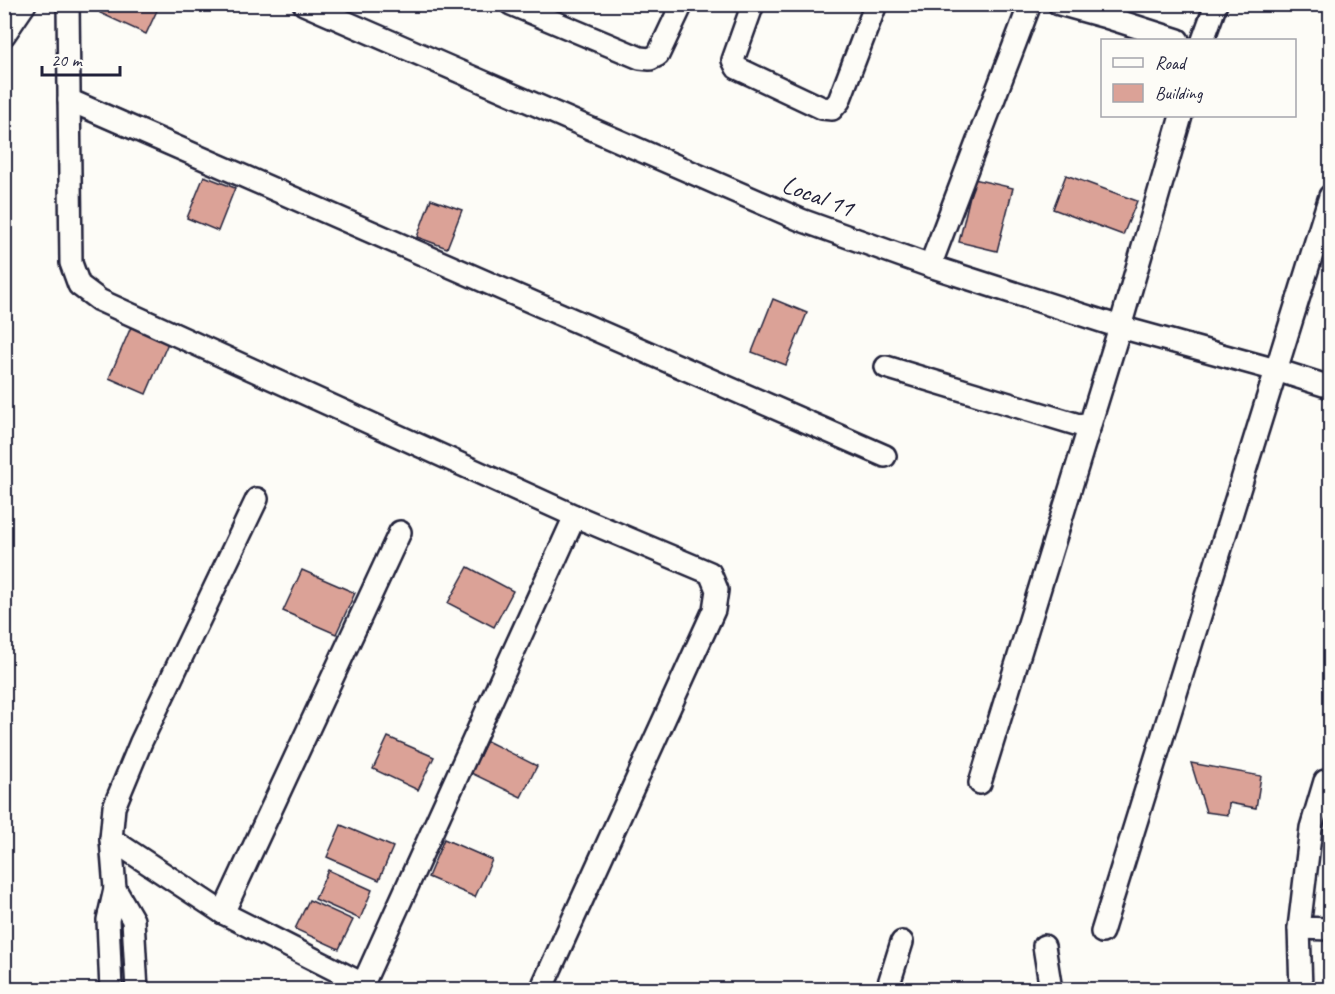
<svg xmlns="http://www.w3.org/2000/svg" width="1335" height="994" viewBox="0 0 1335 994" font-family="Caveat,sans-serif">
  <style>
    .building { fill: #dba297; stroke: #22223b; stroke-width: 1.5 }
    .lines { fill: none; stroke-linecap: round; stroke-linejoin: round }
    .street-casing { stroke: #22223b; stroke-width: 26 }
    .street { stroke: #fdfcf7; stroke-width: 21 }
    .labels { text-anchor: middle; dominant-baseline: central; stroke-width: 5; stroke-linejoin: round; paint-order: stroke }
    .street-label { font-size: 26px; fill: #22223b; stroke: #fdfcf7 }
  </style>
  <rect width="100%" height="100%" fill="#fdfcf7"/>
  <filter id="ink" filterUnits="userSpaceOnUse"><feTurbulence type="fractalNoise" baseFrequency=".0167" numOctaves="2"/><feDisplacementMap in="SourceGraphic" scale="12" xChannelSelector="R" yChannelSelector="G"/><feConvolveMatrix kernelMatrix="1 2 1 2 8 2 1 2 1" color-interpolation-filters="sRGB"/></filter>
  <g filter="url(#ink)">
    <g class="building">
      <path d="M104,4H160L146,34L100,13Z"/>
      <path d="M1066,175L1137,201L1123,235L1053,209Z"/>
      <path d="M204,176L235,188L218,231L187,218Z"/>
      <path d="M974,179L1013,188L997,251L959,242Z"/>
      <path d="M431,199L462,210L447,248L417,237Z"/>
      <path d="M773,299L807,313L786,365L752,352Z"/>
      <path d="M131,327L168,343L146,394L109,378Z"/>
      <path d="M468,567L513,591L494,627L448,603Z"/>
      <path d="M302,570L355,593L336,634L283,611Z"/>
      <path d="M388,737L434,757L418,790L373,769Z"/>
      <path d="M487,741L537,766L521,797L471,773Z"/>
      <path d="M1191,763L1261,776L1256,808L1229,803L1228,815L1206,812Z"/>
      <path d="M341,825L393,847L379,880L327,857Z"/>
      <path d="M444,839L492,860L475,897L428,877Z"/>
      <path d="M328,870L372,890L360,919L315,899Z"/>
      <path d="M309,900L353,920L339,949L295,929Z"/>
    </g>
    <g class="lines">
      <defs>
        <g id="street">
          <path d="M68,4L71,263L79,285L99,300L575,516L710,573L717,590L714,610L544,983"/>
          <path d="M304,4L801,220L930,266L1120,327L1276,370L1330,387"/>
          <path d="M511,4L640,58L650,59L658,55L682,4"/>
          <path d="M753,4L733,60L737,68L822,108L832,109L839,101L876,4"/>
          <path d="M1059,4L1106,17L1178,40"/>
          <path d="M4,35L25,4"/>
          <path d="M1203,40L1216,4"/>
          <path d="M69,100L885,456"/>
          <path d="M930,266L1030,4"/>
          <path d="M886,367L1089,428"/>
          <path d="M1325,781L1311,828L1299,928L1330,929"/>
          <path d="M980,783L1120,327L1181,116"/>
          <path d="M111,839L223,913L363,984L575,516"/>
          <path d="M115,889L133,920L137,990"/>
          <path d="M223,913L400,532"/>
          <path d="M1299,928L1301,990"/>
          <path d="M1102,932L1330,196"/>
          <path d="M1044,946L1051,990"/>
          <path d="M111,990L108,920L115,889L111,839L114,807L141,742L257,499"/>
          <path d="M887,990L902,942"/>
        </g>
      </defs>
      <use href="#street" class="street-casing"/>
      <use href="#street" class="street"/>
    </g>
  </g>
  <g class="labels">
    <g class="street-label">
      <text transform="translate(818 196) rotate(21)">Local 11</text>
    </g>
  </g>
  <rect width="1335" height="994" fill="none" stroke="#fdfcf7" stroke-width="24"/>
  <rect x="12" y="12" width="1311" height="970" fill="none" stroke="#22223b" stroke-width="2" filter="url(#ink)"/>
  <rect x="1101" y="39" width="195" height="78" fill="#fdfcf7" stroke="#a5a5ac" stroke-width="1.5"/>
  <rect x="1113" y="58" width="30" height="9" fill="#fdfcf7" stroke="#a5a5ac" stroke-width="1.5"/>
  <text x="1155" y="69" font-size="18" fill="#22223b">Road</text>
  <rect x="1113" y="84" width="30" height="18" fill="#dba297" stroke="#a5a5ac" stroke-width="1.5"/>
  <text x="1155" y="99" font-size="18" fill="#22223b">Building</text>
  <path d="M42 66v9h78v-9" fill="none" stroke="#22223b" stroke-width="3"/>
  <text x="51" y="66" font-size="18" fill="#22223b" stroke="#fdfcf7" stroke-width="4.5" paint-order="stroke">20 m</text>
</svg>
